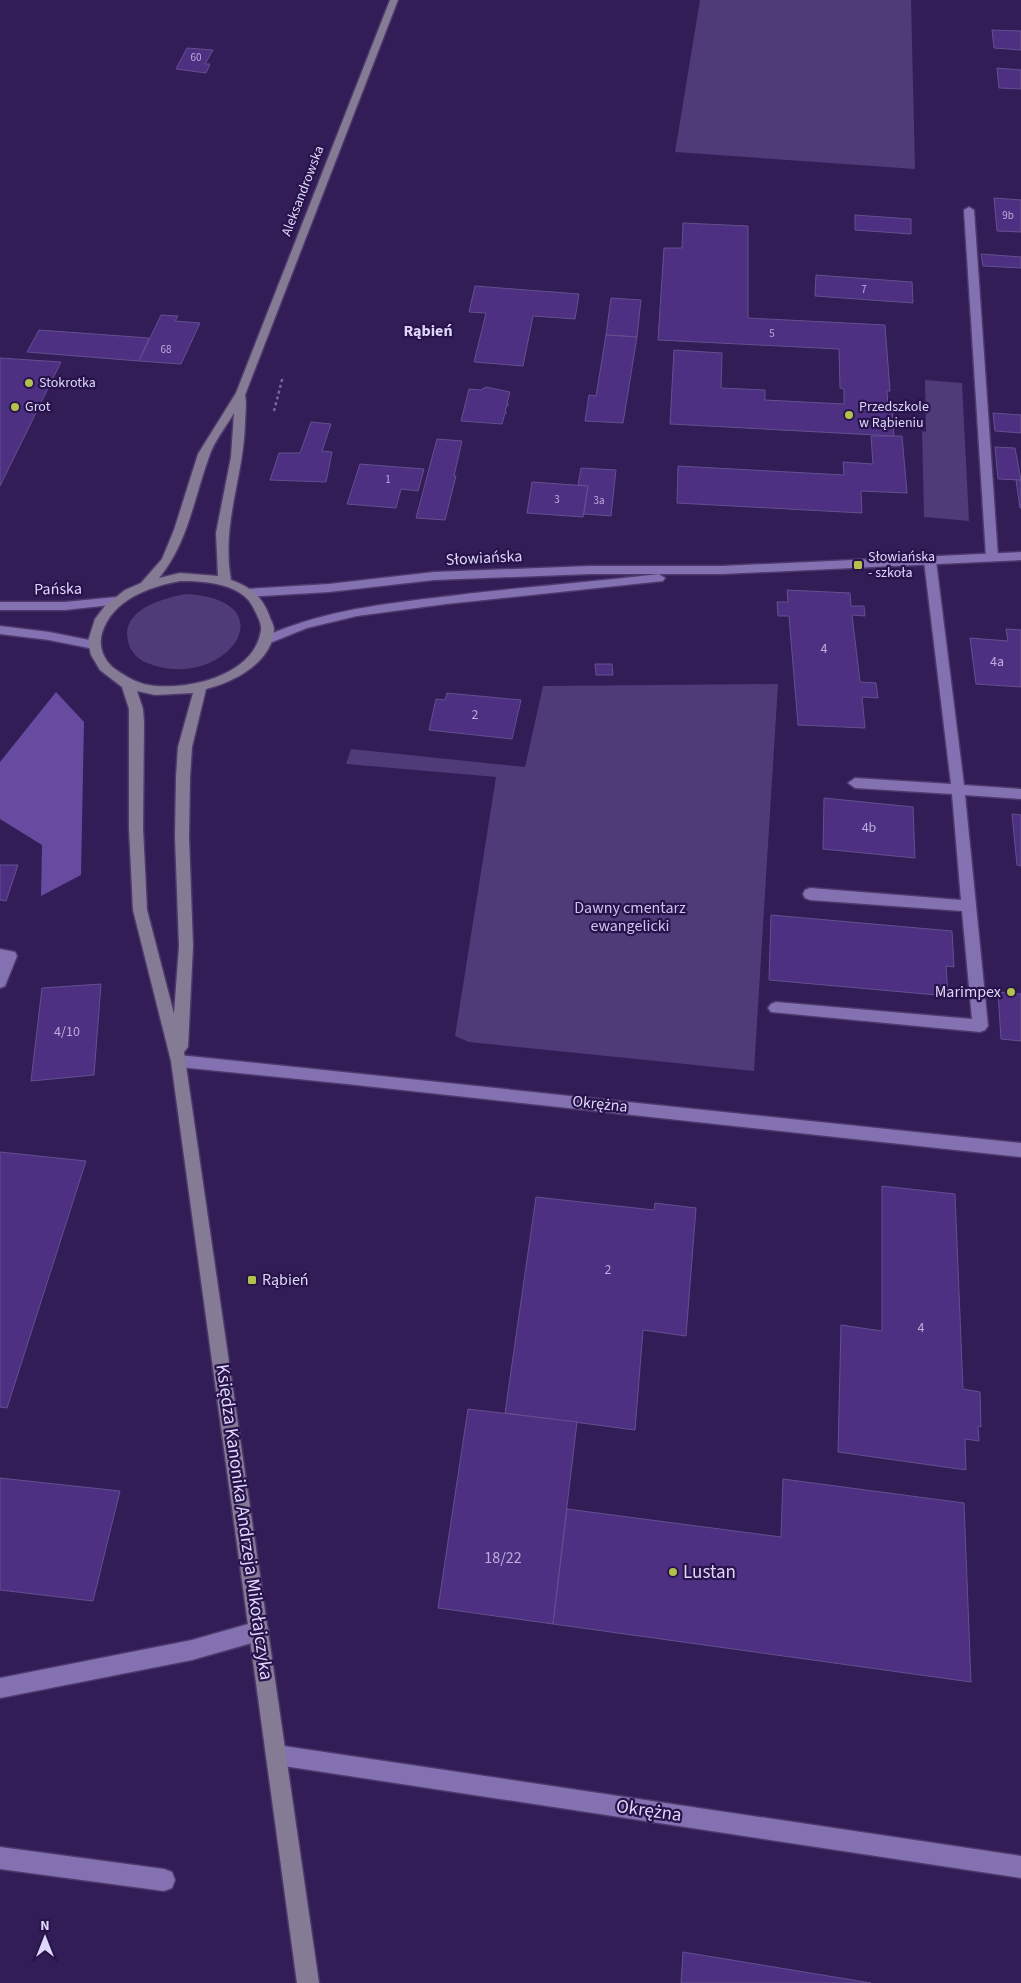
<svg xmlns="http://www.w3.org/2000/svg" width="1021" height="1983" viewBox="0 0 1021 1983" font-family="'Source Sans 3',sans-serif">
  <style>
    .green { fill: #4e3b77 }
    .forest { fill: #674ba0 }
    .building { fill: #4e3083; stroke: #63508e }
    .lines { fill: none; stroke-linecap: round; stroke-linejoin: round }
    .service-casing { stroke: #4e396c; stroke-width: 3 }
    .minor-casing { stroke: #4e396c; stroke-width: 3 }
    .tertiary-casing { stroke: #4e396c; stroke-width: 3 }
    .secondary-casing { stroke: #4e396c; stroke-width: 3 }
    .path { stroke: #78689a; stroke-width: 2.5; stroke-dasharray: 3 3; stroke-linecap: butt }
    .service { fill: #8471b2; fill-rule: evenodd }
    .minor { fill: #8471b2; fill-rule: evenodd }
    .tertiary { fill: #8471b2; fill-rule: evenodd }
    .secondary { fill: #857b95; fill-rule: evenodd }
    .poi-dot { fill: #b3c24b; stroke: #28134b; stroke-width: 2 }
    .labels { text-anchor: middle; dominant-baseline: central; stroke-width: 4.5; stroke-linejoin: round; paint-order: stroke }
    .far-number-label { font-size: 11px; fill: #bbaddd }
    .far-street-label { font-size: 14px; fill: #dfd7fb; stroke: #28134b }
    .far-poi-label { font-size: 14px; fill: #dfd7fb; stroke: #28134b; text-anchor: start }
    .number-label { font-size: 14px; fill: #bbaddd }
    .far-quarter-label { font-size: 16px; font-weight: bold; fill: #dfd7fb; stroke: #28134b }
    .street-label { font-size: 16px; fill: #dfd7fb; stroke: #28134b }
    .park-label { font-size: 16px; fill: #ccc1ef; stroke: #28134b }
    .poi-label { font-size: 16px; fill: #dfd7fb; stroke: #28134b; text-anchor: end }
    .near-number-label { font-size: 16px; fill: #bbaddd }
    .near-street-label { font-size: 19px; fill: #dfd7fb; stroke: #28134b }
    .near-poi-label { font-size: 19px; fill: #dfd7fb; stroke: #28134b; text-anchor: start }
  </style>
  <rect width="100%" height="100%" fill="#321d57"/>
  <g class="green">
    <path d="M700,0H911L915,169L675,152Z"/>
    <path d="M925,380L962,383L969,521L924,517L922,431L926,432Z"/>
    <path d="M186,594C292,600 224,694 147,663C137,659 130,651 128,641C120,610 163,598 186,594Z"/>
    <path d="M778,684L754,1071L469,1042L455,1036L496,777L346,764L351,749L525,767L543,686Z"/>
  </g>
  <path class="forest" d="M56,692L84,722L81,875L41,896L42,845L0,819V762Z"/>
  <g class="building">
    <path d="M992,30L1021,31V50L994,48Z"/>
    <path d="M187,48L213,50L205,64H210L206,73L176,69Z"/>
    <path d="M997,68L1021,70V89L999,88Z"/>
    <path d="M994,198L1021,200V232L997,231Z"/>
    <path d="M855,215L911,219V234L855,230Z"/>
    <path d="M683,223L748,226V318L885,325L890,391H887L888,407H892L894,436L670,424L674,350L722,353L721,388L765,390V400L844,404V389L840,388L839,349L658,340L664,248H682Z"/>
    <path d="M981,254L1021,257V268L983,266Z"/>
    <path d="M816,275L912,282L913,303L815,296Z"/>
    <path d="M475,286L579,294L575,319L533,316L523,366L474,362L486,313L469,312Z"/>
    <path d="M611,298L641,300L637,337L606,335Z"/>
    <path d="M161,315L178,316L175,321L200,323L181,364L139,361Z"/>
    <path d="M39,330L149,338L139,361L27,352Z"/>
    <path d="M606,335L637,337L623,423L585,421L589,395L596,396Z"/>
    <path d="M0,358L61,362L0,486Z"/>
    <path d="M486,387L510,392L507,403L509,405H507L505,411L507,413H505L502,424L461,421L469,389L481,390Z"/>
    <path d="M993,413L1021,415V433L995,431Z"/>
    <path d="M311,422L331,424L322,451L332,452L326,482L270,480L279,453H300Z"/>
    <path d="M871,436H902L907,493L861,491L862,513L677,503L678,466L844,475L843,462L873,464Z"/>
    <path d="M437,439L462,441L454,476H456L445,520L416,518Z"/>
    <path d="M995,447L1015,448L1021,480L998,479Z"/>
    <path d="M360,464L424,469L418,491L401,489L396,508L347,504Z"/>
    <path d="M581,468L616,470L611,516L584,514L588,486L578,485Z"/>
    <path d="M1016,480H1021V508H1020Z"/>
    <path d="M532,482L588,486L583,517L527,513Z"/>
    <path d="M787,590L850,593L851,606H864L865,616L852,615L860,682L876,683L878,698L862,697L865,728L798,725L789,616H778L777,602H788Z"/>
    <path d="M1006,629L1021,630V687L976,684L970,638L1008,641Z"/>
    <path d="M595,664H612L613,675H596Z"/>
    <path d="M447,693L521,700L512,739L429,730L436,699L445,700Z"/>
    <path d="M824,798L913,807L915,858L823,849Z"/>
    <path d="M1012,814L1021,815V866L1017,865Z"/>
    <path d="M0,865H18L6,901L0,900Z"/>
    <path d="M771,915L952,931L954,967L946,966L948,996L769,980Z"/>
    <path d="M101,984L94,1075L31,1081L42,988Z"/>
    <path d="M998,992L1021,994V1041L1001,1039Z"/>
    <path d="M0,1152L86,1161L7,1408L0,1407Z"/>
    <path d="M882,1186L955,1194L963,1389L980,1392L981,1427L978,1426L979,1441L965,1439L966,1470L838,1452L841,1325L882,1331Z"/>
    <path d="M536,1197L654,1210L655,1203L696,1208L686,1336L643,1330L635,1430L505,1413Z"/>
    <path d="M468,1409L577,1422L553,1624L438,1608Z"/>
    <path d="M0,1478L120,1491L93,1601L0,1590Z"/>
    <path d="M783,1479L964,1503L971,1682L553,1624L567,1509L781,1537Z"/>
    <path d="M683,1952L871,1983H681Z"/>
  </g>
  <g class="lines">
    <defs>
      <g id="service">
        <path d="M969,207L974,210L998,557L992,561L986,557L964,210Z"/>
        <path d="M930,557L936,561L964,785L1021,789V799L965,795L988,1026L985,1030L980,1032L771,1012L768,1008L771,1004L776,1002L972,1019L962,911L810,900L805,898L803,894L805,890L810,888L961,900L952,794L855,788L848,783L855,778L951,784L924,561Z"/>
        <path d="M0,949L15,952L17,956L5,986L0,988Z"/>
        <path d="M259,1621L266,1624L269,1631L266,1638L259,1641L192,1660L0,1698V1678L192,1640Z"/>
        <path d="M0,1847L164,1869L172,1872L175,1880L172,1888L164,1891L0,1869Z"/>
      </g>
      <g id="minor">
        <path d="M179,1055L1021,1143V1157L347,1084L179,1067L174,1066L171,1061L174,1056Z"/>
        <path d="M277,1745L1021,1856V1878L277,1765L270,1762L267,1755L270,1748Z"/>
      </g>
      <g id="tertiary">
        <path d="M1021,552V560L723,574H590L434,580L329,592L247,597L241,593L247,589L329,584L434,572L590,566H723Z"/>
        <path d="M659,574L665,578L663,581L446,604L357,616L307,628L265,645L259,641L261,638C316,613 373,605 433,598C508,588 584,583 659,574Z"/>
        <path d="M116,597L120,598L122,601L120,604L65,610H0V602H65Z"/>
        <path d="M0,626L49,632L94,641L100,645L94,649L49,640L0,634Z"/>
      </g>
      <path id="secondary" d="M390,0H398L245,395C247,404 245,415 245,425C243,479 221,525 231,580C249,586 262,596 269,615C270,619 274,625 274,629C273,662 234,682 206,689L192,747L190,777L189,837L193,946L188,1047L184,1052L319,1983H297L171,1061L133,910L129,828V709L122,687L100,670L91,655L88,641L95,619L105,606L125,590L141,583L162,559L174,530L198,454L236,393ZM234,413L231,457L216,533L218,576L180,573L159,578C188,543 194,498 209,457C214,441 226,427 234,413ZM180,581C204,581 243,583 254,609C257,615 262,624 261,630C255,674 193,689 156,686C140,685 128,678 115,669C104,661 98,647 102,633C113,599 149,587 180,581ZM137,691L155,695L193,693L178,747L176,777L175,837L179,946L174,1014L147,910L143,828L144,723L143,709Z"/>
    </defs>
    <use href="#service" class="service-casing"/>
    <use href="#minor" class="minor-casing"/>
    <use href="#tertiary" class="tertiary-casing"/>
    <use href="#secondary" class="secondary-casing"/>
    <path class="path" d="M274,411L283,376"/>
    <use href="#service" class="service"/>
    <use href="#minor" class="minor"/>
    <use href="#tertiary" class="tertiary"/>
    <use href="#secondary" class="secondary"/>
  </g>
  <g class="poi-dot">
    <circle cx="29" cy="383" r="5"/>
    <circle cx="15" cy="407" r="5"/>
    <circle cx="849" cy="415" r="5"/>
    <rect x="853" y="560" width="10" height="10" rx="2.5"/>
    <circle cx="1011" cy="992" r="5"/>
    <rect x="247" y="1275" width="10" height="10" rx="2.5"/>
    <circle cx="673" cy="1572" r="5"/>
  </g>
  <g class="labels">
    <g class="far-number-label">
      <text x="196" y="57">60</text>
      <text x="1008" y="215">9b</text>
      <text x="864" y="289">7</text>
      <text x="772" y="333">5</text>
      <text x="166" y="349">68</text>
      <text x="388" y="479">1</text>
      <text x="557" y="499">3</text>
      <text x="599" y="500">3a</text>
    </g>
    <g class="far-street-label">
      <text transform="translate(303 191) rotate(-69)">Aleksandrowska</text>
    </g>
    <g class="far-poi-label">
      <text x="39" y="383">Stokrotka</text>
      <text x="25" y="407">Grot</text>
      <text x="859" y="407">Przedszkole<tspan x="859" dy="16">w Rąbieniu</tspan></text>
      <text x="868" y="557">Słowiańska<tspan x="868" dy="16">- szkoła</tspan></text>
    </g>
    <g class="number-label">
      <text x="824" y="649">4</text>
      <text x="997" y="662">4a</text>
      <text x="475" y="715">2</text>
      <text x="869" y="828">4b</text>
      <text x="67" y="1032">4/10</text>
      <text x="608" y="1270">2</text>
      <text x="921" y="1328">4</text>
    </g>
    <g class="far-quarter-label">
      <text x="428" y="331">Rąbień</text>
    </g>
    <g class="street-label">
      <text transform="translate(484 558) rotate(-3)">Słowiańska</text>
      <text transform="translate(58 589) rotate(-1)">Pańska</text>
      <text transform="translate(600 1104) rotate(6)">Okrężna</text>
    </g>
    <g class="park-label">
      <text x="630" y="908">Dawny cmentarz<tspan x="630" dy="18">ewangelicki</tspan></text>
    </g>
    <g class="poi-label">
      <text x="1001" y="992">Marimpex</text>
      <text x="262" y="1280" text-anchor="start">Rąbień</text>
    </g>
    <g class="near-number-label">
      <text x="503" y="1558">18/22</text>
    </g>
    <g class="near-street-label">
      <text transform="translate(244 1522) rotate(82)">Księdza Kanonika Andrzeja Mikołajczyka</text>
      <text transform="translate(649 1811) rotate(8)">Okrężna</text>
    </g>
    <g class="near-poi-label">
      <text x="683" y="1572">Lustan</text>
    </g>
  </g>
  <g transform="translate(45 1938)" stroke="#28134b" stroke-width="4" paint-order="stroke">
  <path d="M0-4L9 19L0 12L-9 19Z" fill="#dfd7fb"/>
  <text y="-8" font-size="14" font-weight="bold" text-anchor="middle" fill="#dfd7fb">N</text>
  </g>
</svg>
